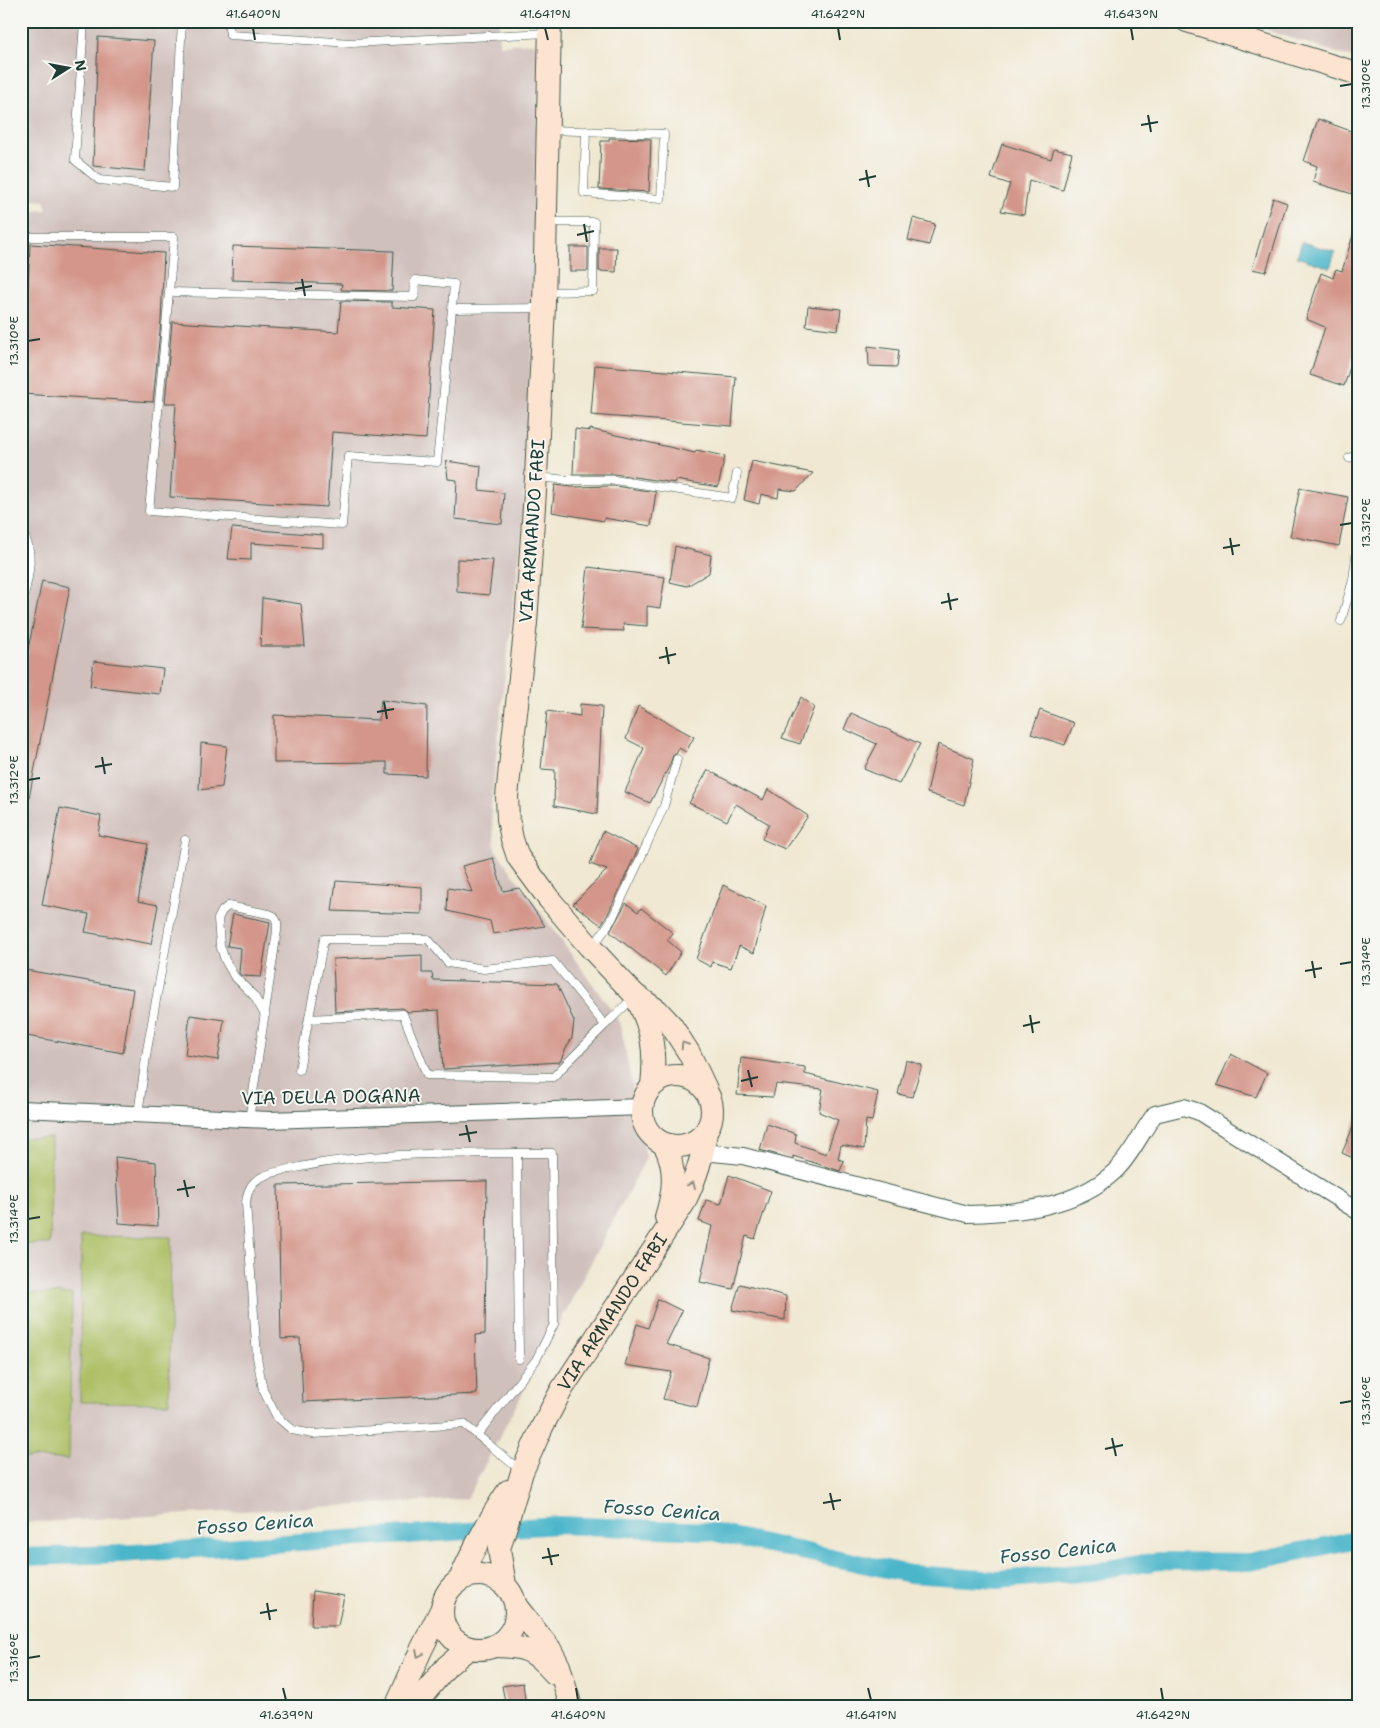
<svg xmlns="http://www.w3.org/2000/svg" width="1380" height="1728" viewBox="0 0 1380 1728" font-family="'Shantell Sans',sans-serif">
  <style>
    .industrial { fill: #d0c0bc }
    .green { fill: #abbd61; stroke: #657d4a }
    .water { fill: #4cb6ca; stroke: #367a7f }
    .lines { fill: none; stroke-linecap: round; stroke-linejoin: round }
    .canal { stroke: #4cb6ca; stroke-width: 18 }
    .building { fill: #d4968a }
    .lane-casing { stroke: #3e574c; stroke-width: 9 }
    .street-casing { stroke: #3e574c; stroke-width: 18 }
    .secondary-casing { stroke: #3e574c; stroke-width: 24 }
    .lane { stroke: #fff; stroke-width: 8 }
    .street { stroke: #fff; stroke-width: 16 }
    .secondary { stroke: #fde4d0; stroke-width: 22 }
    .oneway { stroke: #8e9082 }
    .ticks { fill: none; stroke: #1f3d34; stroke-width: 2 }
    .labels { text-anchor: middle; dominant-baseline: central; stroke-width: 4; stroke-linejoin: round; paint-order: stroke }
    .street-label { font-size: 18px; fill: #1f3d34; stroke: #f6f6f2 }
    .water-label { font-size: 19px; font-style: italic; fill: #2a5b5a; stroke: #f6f6f2 }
    .neatline { fill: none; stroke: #1f3d34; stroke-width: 2 }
    .ticks-label { font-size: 12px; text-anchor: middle; fill: #1f3d34 }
  </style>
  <rect width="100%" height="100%" fill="#f6f6f2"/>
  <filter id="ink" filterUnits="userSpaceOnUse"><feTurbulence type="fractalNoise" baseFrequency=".02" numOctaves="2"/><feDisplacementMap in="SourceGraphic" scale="10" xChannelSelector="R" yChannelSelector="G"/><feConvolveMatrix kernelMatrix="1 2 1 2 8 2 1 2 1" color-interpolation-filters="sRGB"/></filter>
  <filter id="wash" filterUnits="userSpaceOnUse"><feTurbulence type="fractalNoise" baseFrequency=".0096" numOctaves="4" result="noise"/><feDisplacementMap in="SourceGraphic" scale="20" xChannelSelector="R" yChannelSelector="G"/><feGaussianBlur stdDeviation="1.12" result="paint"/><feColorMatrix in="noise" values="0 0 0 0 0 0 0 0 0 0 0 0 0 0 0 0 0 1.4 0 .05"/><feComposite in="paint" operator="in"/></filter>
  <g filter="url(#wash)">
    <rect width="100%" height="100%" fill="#f0e8d2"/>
    <g class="industrial">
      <path d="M21,21H499V45L534,43L540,55L533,210L536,215L532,335L522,532L503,692L491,808L495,849L620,1022L646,1158L467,1499L21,1523V212L47,210L45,201L23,199L21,180Z"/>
      <path d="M1237,21H1359V60Z"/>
    </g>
    <g class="green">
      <path d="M21,1138H51L50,1244H21Z"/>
      <path d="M81,1236L171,1237L169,1403L80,1402Z"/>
      <path d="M21,1293L72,1294L69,1459L21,1458Z"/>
    </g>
    <path class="water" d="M1302,242L1335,252L1330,268L1297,257Z"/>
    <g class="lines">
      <path class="canal" d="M21,1557L119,1554L558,1525L707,1531L910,1574L998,1580L1091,1572L1159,1561L1249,1562L1353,1540"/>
    </g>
    <g id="blocks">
      <g class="building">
        <path d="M98,37L154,41L145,171L93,166Z"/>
        <path d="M1318,119L1359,134V196L1313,182L1317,166L1304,161Z"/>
        <path d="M609,138L651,139L649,192L599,189L601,141H609Z"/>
        <path d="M1002,144L1051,159L1054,149L1072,153L1063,190L1029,180L1024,215L1001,211L1010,184L991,178Z"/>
        <path d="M1273,198L1287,203L1266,272L1252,269Z"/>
        <path d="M913,218L935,224L929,245L908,240Z"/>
        <path d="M1355,229H1359V338L1344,386L1310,375L1325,327L1306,319L1321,273L1333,278L1336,269L1342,271Z"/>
        <path d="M30,244L164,253L161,321L153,402L21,394V288H28Z"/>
        <path d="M233,246L394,251L392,291L341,290L342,284L232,280Z"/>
        <rect x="570" y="247" width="18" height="24"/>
        <path d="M599,248H617L616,272L599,271Z"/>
        <path d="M341,301L392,302V307L435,310L426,439L332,432L327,507L170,497L176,403H165L172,322L338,332Z"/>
        <path d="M808,306L841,309L838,330L806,326Z"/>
        <path d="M868,346L899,350L897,367L869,366Z"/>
        <path d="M595,365L736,377L732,426L591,415Z"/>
        <path d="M575,429L590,431V429L695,453L696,450L725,456L718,487L676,480L675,483L614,474H573Z"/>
        <path d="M446,461L481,466L479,490L504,493L502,524L455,519L457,480L448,479Z"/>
        <path d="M752,461L813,473L796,491L779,489L778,498L761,494L759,504L744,500Z"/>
        <path d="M555,485L572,487L614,486L656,492L651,526L604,518V521L552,512Z"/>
        <path d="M1300,488L1348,497L1339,546L1290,536Z"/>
        <path d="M232,528L323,535V548L251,543V560L228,559Z"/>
        <path d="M675,546L711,555L709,573L687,586L670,582Z"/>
        <path d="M457,559L493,560L489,595L457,592Z"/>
        <path d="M588,567L665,577L660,608L647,606V626L623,624L624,631L581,629Z"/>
        <path d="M42,581L70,587L28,803L21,802V684Z"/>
        <path d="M262,598L301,604L305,646H260Z"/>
        <path d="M94,661L163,669L160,694L90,686Z"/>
        <path d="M801,697L814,707L800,744L782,738Z"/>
        <path d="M381,700L427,706L426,776L387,774V762L274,763V715L379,720Z"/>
        <path d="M580,704L602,706L597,814L554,806L555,770L541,769L547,711L580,716Z"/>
        <path d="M638,706L694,737L686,752L679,748L676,754L673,755L669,767L650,803L625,792L644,748L626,739Z"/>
        <path d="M1040,710L1074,723L1065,745L1031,734Z"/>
        <path d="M851,713L920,744L899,784L864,769L877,744L844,729Z"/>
        <path d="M201,743L227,746L222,787L199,790Z"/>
        <path d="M938,744L974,759L964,805L927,793Z"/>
        <path d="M708,770L763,800L768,789L808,816L785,849L762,839L769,824L736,804L727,821L689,803Z"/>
        <path d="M60,808L101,816L98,835L148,844L138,901L158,905L151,944L85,932L89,914L42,905Z"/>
        <path d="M603,831L638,849L607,916L601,925L573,904L607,870L590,864Z"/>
        <path d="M493,858L503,891L519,888L545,926L493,934L490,921L447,911L448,888L472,892L462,866Z"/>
        <path d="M336,881L422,887V914L332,911Z"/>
        <path d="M723,885L766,906L754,953L739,946L731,968L712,962L711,967L696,959Z"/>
        <path d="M626,903L638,912L641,908L673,933L667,940L681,952L666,976L610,932Z"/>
        <path d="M233,914L270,922L261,977L242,976L239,973L241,948L227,946Z"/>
        <path d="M422,955V973H432L433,980L557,984L574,1021L572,1038L566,1048L560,1062L443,1069L439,1010L408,1012L403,1008L335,1012L333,959Z"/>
        <path d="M26,970L133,989L123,1053L21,1035V995Z"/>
        <path d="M190,1015L224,1020L218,1060L185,1055Z"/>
        <path d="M1231,1054L1267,1073L1256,1097L1217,1085Z"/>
        <path d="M741,1058L805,1067V1074L878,1092L872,1121L866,1120L864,1149L841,1145L838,1159L844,1161L840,1171L793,1156V1159L760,1150L767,1124L796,1134L795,1143L826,1154L838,1120L819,1112L823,1089L776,1084L773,1097L737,1095Z"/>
        <path d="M906,1060L922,1065L912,1097L898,1094Z"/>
        <path d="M1359,1113V1152L1355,1159L1342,1153Z"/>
        <path d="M115,1157L156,1162L158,1226L119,1223Z"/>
        <path d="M729,1175L771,1191L755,1239L746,1236L733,1289L700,1282L712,1226L699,1221L706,1200L721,1204Z"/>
        <path d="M487,1181L485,1334L475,1335L477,1394L303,1402L300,1338L281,1339L278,1185Z"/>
        <path d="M740,1284L786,1296L785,1320L732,1310Z"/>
        <path d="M658,1299L682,1311L666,1344L709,1358L697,1407L663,1399L671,1372L625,1365L637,1324L648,1328Z"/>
        <path d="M313,1591L344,1596L338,1626H311Z"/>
        <path d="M523,1683L526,1707H506L502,1686Z"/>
      </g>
    </g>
  </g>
  <g filter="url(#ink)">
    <use href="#blocks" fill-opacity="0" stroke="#3e574c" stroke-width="1"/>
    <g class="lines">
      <defs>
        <g id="lane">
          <path d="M84,21L75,160L99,180L173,187L182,21"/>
          <path d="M228,21L230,35L351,43L548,33"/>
          <path d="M550,130L664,134L661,199L584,193L586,131"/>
          <path d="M21,237H174L169,292"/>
          <path d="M547,292L593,291L594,222H548"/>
          <path d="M452,309L437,462L348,456L342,525L149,511L169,292L414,297L415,280L454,284L452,309L542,308"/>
          <path d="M1349,458L1359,454"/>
          <path d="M538,477L567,480H614L732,498L737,473"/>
          <path d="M21,531C38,553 26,585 21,609"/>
          <path d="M1341,621L1353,580L1359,534"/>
          <path d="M593,947L612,919L643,853L664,806L677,759"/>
          <path d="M309,1019L403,1014L427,1075L553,1077L605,1025"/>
          <path d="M299,1070L324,939H428L448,963L484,969L553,961L605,1025L633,998"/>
          <path d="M138,1114L147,1050L185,840"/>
          <path d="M249,1120L277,931V922L274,916L269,914L228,906L222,911L218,919L220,945L225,960L234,976L254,996L265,1015"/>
          <path d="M519,1359L517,1153C445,1154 372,1152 300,1167C288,1170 271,1171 260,1178C250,1183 247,1192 246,1203L257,1357L263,1390L277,1417L292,1430L313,1434L464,1424L520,1470"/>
          <path d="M477,1435L536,1360L554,1324L552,1153H517"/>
        </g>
        <g id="street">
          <path d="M21,1109L269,1120L642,1107"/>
          <path d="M703,1152L743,1156L968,1214C1018,1213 1077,1207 1115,1171C1132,1155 1141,1132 1155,1114L1184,1107L1199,1112L1359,1212"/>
        </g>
        <g id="secondary">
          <path d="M550,21L544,306L536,477L526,623L510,767L507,797L508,819L512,839L518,857L549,899L589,946L635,995L657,1010L671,1025L689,1053L706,1089"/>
          <path d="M1187,21L1359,74"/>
          <path d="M635,995C652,1028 656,1049 652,1086"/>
          <circle cx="677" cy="1111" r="35"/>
          <path d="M664,1144C677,1168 674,1191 666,1217"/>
          <circle cx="479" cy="1612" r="37"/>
          <path d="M460,1579C474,1548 489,1519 508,1491"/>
          <path id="s1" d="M505,1585L499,1549L522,1472L542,1427L562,1389L684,1203C695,1180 703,1158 706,1132"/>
          <path d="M516,1606L550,1649L559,1666L571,1707"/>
          <path d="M494,1646C525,1646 534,1650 554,1673"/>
          <path d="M396,1707L421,1650L441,1610"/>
          <path d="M413,1707L447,1666L469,1648"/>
        </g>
      </defs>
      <use href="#lane" class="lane-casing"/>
      <use href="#street" class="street-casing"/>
      <use href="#secondary" class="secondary-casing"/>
      <use href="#lane" class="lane"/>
      <use href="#street" class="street"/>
      <use href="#secondary" class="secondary"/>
    </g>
    <defs><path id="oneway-chevron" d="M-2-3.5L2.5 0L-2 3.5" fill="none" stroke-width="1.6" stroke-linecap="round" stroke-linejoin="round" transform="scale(1.25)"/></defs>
    <g class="oneway">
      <use href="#oneway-chevron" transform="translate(684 1045) rotate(-123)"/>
      <use href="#oneway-chevron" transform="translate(692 1185) rotate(-65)"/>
      <use href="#oneway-chevron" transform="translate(419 1654) rotate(115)"/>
    </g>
  </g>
  <path class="ticks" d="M253,28L255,40M545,28L548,40M838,28L840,40M1131,28L1133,40M1340,86L1352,84M1148,115L1151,132M1141,125L1158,122M866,170L869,187M859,180L876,176M584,224L587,242M577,235L594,231M302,279L305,296M295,289L312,286M28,341L40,339M1340,525L1352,523M1230,538L1233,555M1223,548L1240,545M948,593L951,610M941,603L958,599M666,647L669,664M659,658L676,654M384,702L387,719M377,712L394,709M102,757L105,774M95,767L112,764M28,780L40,778M1312,961L1315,978M1340,964L1352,962M1305,971L1322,968M1030,1015L1033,1033M1023,1026L1040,1022M748,1070L752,1087M741,1081L758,1077M466,1125L470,1142M459,1135L477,1132M184,1180L188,1197M177,1190L195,1187M28,1219L40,1217M1340,1403L1352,1401M1112,1438L1116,1456M1105,1449L1123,1445M830,1493L834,1510M823,1503L841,1500M548,1548L552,1565M542,1558L559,1555M267,1603L270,1620M260,1613L277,1610M28,1658L40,1656M283,1688L286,1700M576,1688L578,1700M868,1688L871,1700M1161,1688L1163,1700"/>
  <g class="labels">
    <g class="street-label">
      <text transform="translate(532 531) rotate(-86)">VIA ARMANDO FABI</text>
      <text transform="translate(331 1097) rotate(-1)">VIA DELLA DOGANA</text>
      <text stroke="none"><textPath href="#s1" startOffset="301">VIA ARMANDO FABI</textPath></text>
    </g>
    <g class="water-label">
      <text transform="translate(662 1510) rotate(4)">Fosso Cenica</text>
      <text transform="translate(255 1524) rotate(-4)">Fosso Cenica</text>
      <text transform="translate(1058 1551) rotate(-6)">Fosso Cenica</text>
    </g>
  </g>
  <rect width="1380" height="1728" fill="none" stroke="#f6f6f2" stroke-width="55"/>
  <g transform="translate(68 68) rotate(79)" stroke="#f6f6f2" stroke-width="4" paint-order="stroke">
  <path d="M0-4L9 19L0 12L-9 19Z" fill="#1f3d34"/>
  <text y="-8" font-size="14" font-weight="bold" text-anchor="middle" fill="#1f3d34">N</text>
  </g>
  <rect x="28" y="28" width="1324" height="1672" class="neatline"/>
  <g class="ticks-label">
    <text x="253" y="18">41.640°N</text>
    <text x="545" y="18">41.641°N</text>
    <text x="838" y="18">41.642°N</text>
    <text x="1131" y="18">41.643°N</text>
    <text transform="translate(1366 84) rotate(-90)" y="4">13.310°E</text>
    <text transform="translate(14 341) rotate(-90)" y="4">13.310°E</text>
    <text transform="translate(1366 523) rotate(-90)" y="4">13.312°E</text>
    <text transform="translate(14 780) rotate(-90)" y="4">13.312°E</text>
    <text transform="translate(1366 962) rotate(-90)" y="4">13.314°E</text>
    <text transform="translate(14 1219) rotate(-90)" y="4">13.314°E</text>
    <text transform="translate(1366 1401) rotate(-90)" y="4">13.316°E</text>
    <text transform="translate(14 1658) rotate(-90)" y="4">13.316°E</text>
    <text x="286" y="1719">41.639°N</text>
    <text x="578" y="1719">41.640°N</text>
    <text x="871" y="1719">41.641°N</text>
    <text x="1163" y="1719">41.642°N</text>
  </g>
</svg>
